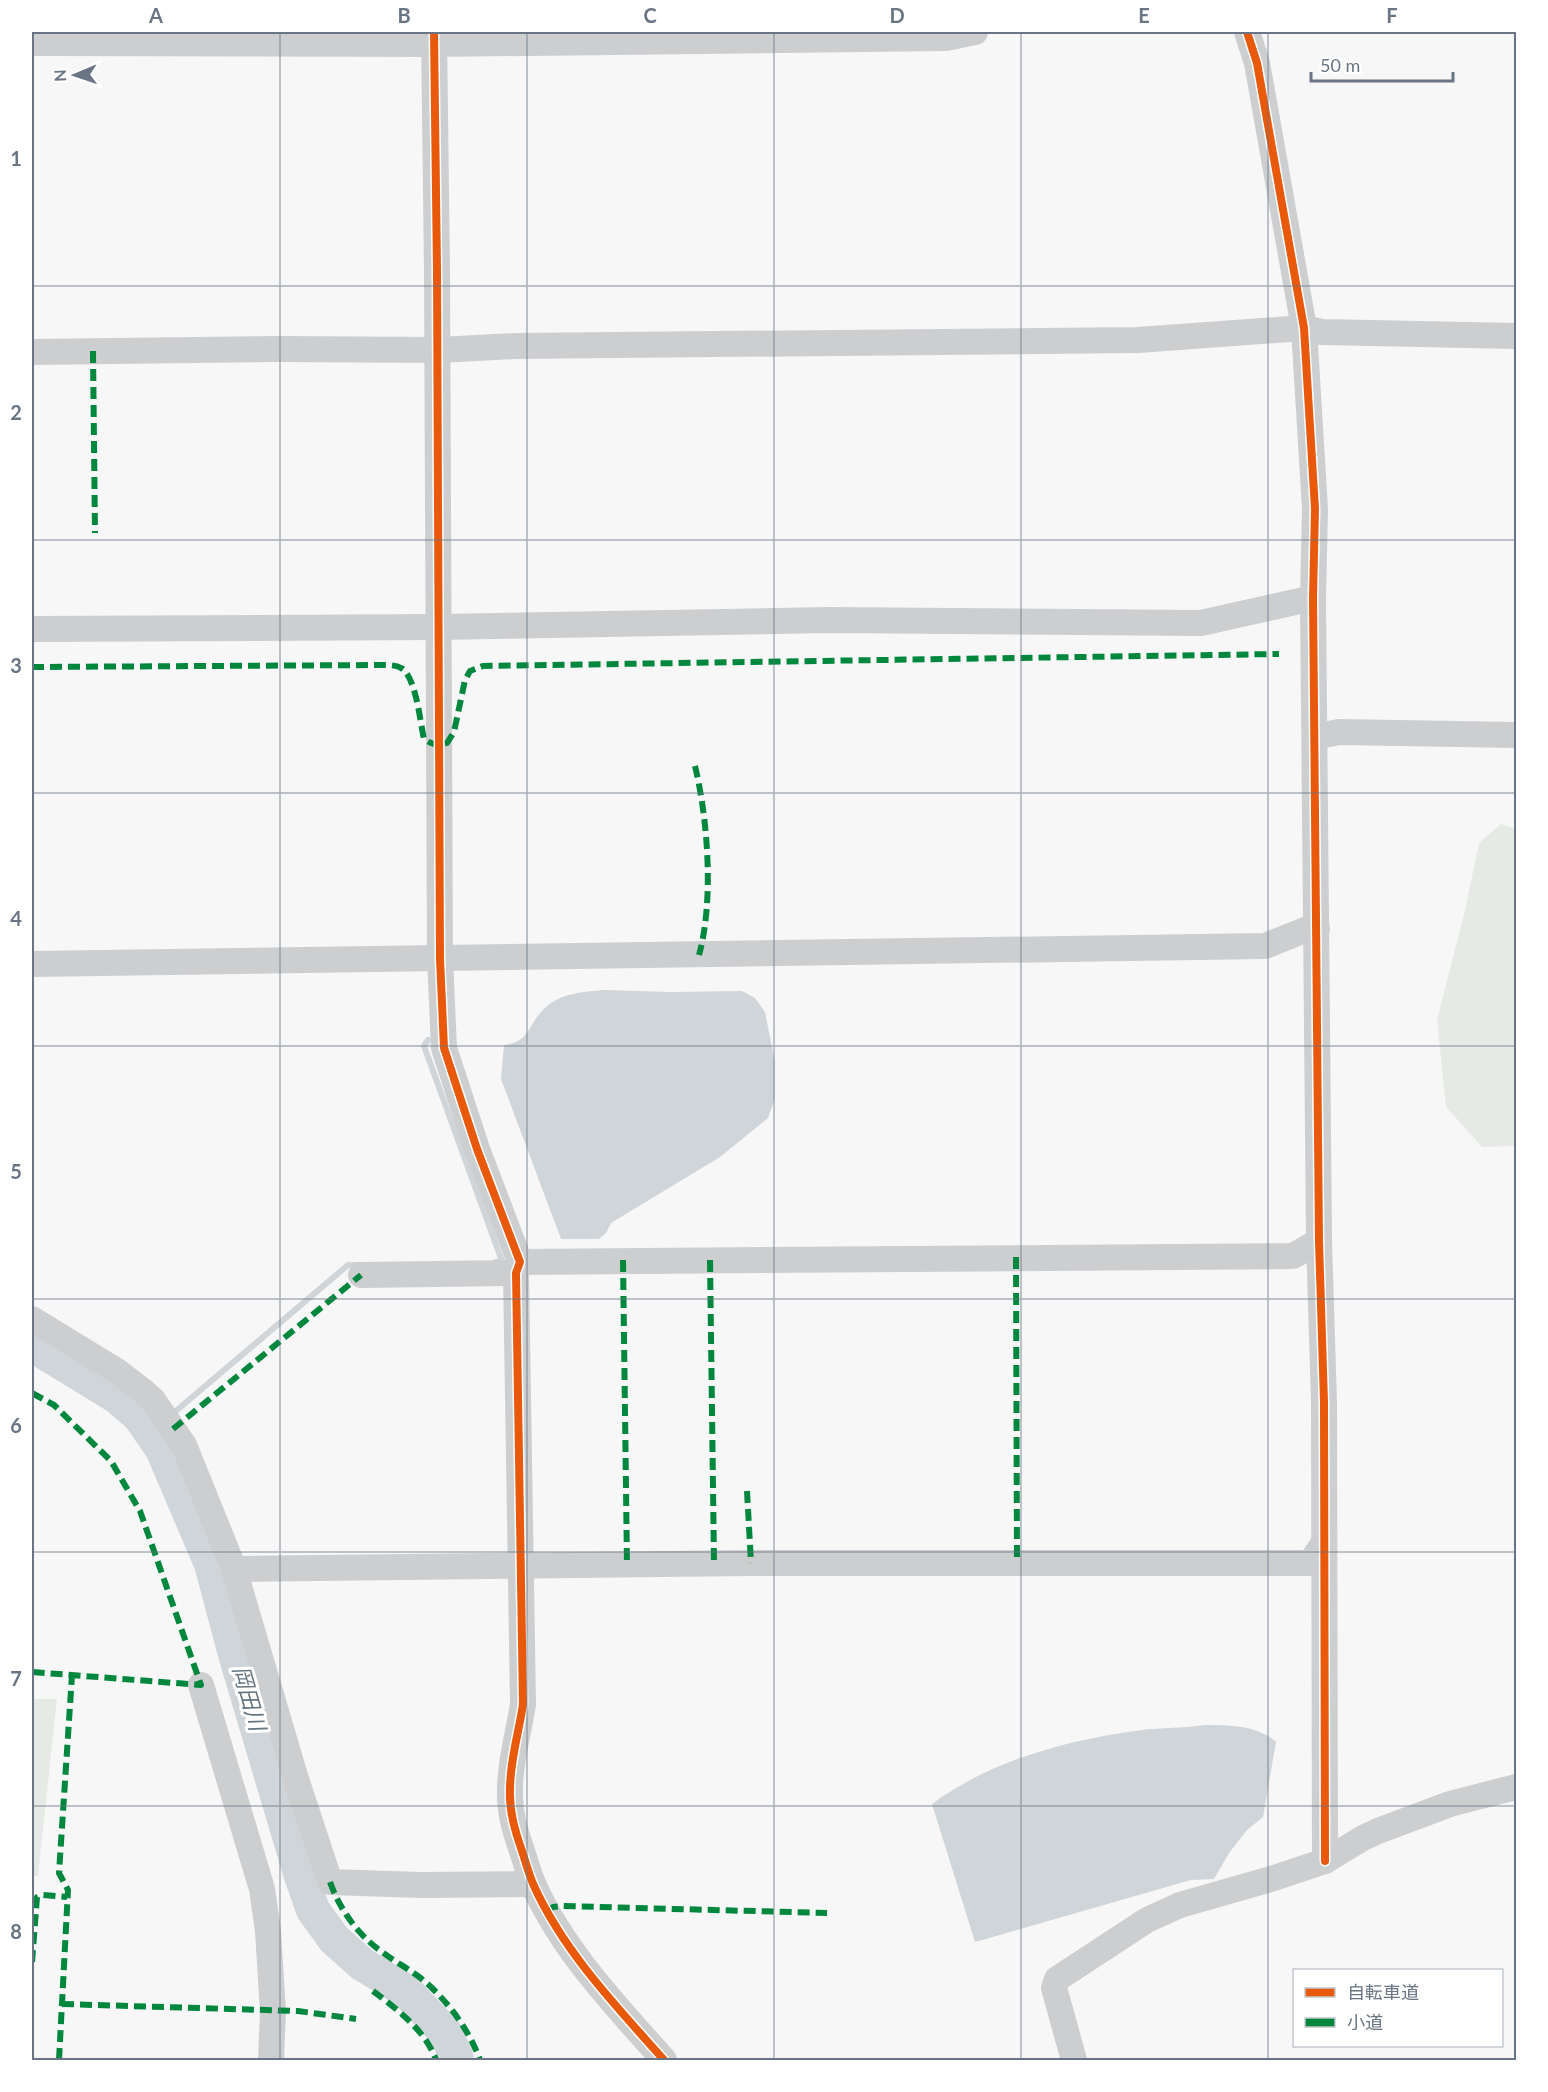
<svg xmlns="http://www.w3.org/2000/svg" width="1548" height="2092" viewBox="0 0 1548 2092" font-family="Lato,'Noto Sans JP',sans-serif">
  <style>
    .green { fill: #e6eae5 }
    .water { fill: #cfd5d8 }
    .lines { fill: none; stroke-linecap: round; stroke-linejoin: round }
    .stream { stroke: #cfd5d8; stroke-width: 6 }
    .river { stroke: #cfd5d8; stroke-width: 34 }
    .minor { stroke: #cdced0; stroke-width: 26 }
    .quiet { stroke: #00873e; stroke-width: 6; stroke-dasharray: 12 6; stroke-linecap: butt }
    .cycleway-casing { stroke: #fff; stroke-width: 11 }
    .cycleway { stroke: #e8590c; stroke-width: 8 }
    .grid { fill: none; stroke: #697584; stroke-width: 1.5; stroke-opacity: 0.55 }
    .labels { text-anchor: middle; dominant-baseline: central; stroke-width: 6; stroke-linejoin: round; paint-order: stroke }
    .water-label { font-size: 22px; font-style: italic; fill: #657680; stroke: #fff }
    .neatline { fill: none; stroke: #697584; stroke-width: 2 }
    .grid-label { font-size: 20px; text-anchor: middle; font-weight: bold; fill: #697584 }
  </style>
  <rect width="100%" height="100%" fill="#f7f7f7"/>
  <g class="green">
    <path d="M1501,824L1516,829L1514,965L1516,968V1146L1482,1147L1446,1107L1437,1020L1465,910L1479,843Z"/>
    <path d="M32,1699H57L38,1876H32Z"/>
  </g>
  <g class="water">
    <path d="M604,990L671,992L742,991L755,998L765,1012L775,1063V1098L768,1118L720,1157L611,1223L606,1233L599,1239H561L501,1079L504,1045C531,1042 528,1023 545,1008C560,993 584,992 604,990Z"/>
    <path d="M1204,1725C1229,1725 1257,1725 1276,1742L1263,1817L1247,1830L1229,1853L1214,1879L1191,1880L975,1942L932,1804C990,1761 1064,1741 1135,1731C1158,1727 1181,1729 1204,1725Z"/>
  </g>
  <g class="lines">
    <g class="stream">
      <path d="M428,1040L424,1046L502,1261L496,1262"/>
      <path d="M170,1416L348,1265H359"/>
      <path d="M149,1430L162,1422"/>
    </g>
    <path class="river" d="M32,1345L117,1397L140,1417L162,1449L211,1564L236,1658L300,1873L313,1910L334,1939L362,1964L406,1991L445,2032L455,2053L457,2060"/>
    <g class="minor">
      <path d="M434,32L437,271L440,959L444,1048L477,1149L520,1262L516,1273L523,1704C519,1732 510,1760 510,1789C509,1811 515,1831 522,1851C526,1863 529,1875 534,1886C564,1952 616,2006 664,2060"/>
      <path d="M1247,32L1257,63L1304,328L1315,509L1313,598L1319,1241L1324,1402L1325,1861"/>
      <path d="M32,43L434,44L946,38L975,32"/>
      <path d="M32,352L279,349L438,350L516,346L1138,340L1304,328L1322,332L1516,336"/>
      <path d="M32,629L438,627L828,620L1201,623L1313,598"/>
      <path d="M1315,737L1339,732L1516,735"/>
      <path d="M32,964L1265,946L1305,930L1317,929"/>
      <path d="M520,1262L1293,1256L1319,1241"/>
      <path d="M361,1275L516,1273"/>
      <path d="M32,1319L117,1371L143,1391L153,1400L184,1445L234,1569L295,1776L330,1882L421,1885L533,1884"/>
      <path d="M234,1569L751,1563H1310L1323,1544"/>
      <path d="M201,1685L262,1889L268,1931L273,2012L271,2060"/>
      <path d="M1074,2060L1054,1988L1057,1979L1147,1920L1180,1905L1271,1879L1325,1861L1363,1838L1378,1831L1450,1804L1516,1787"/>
    </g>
    <g class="quiet">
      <path d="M93,351L95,533"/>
      <path d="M32,667L382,665C388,665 396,665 401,668C416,676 420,722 424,739C433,745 437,746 447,743L454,732L465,680L470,671L483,666L1279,654"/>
      <path d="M695,766C708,820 714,901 699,955"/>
      <path d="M1016,1257L1017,1562"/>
      <path d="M623,1260L627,1565"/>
      <path d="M710,1260L714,1563"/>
      <path d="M32,1393L54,1405L111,1461L140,1511L201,1685L32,1672"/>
      <path d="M173,1429L361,1275"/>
      <path d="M747,1491L751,1563"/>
      <path d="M330,1882C340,1910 358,1935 382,1952C398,1964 417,1973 431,1987C453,2008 470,2033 480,2060"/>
      <path d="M547,1911L553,1907L563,1906L827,1913"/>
      <path d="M32,1962L37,1897L43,1895L67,1897"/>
      <path d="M373,1991C397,2009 426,2031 436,2060"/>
      <path d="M62,2004L298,2011L356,2019"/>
      <path d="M59,2060L68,1890L59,1873L72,1675"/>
    </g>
    <defs>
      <g id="cycleway">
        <path d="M434,32L437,271L440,959L444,1048L477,1149L520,1262L516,1273L523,1704C519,1732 510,1760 510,1789C509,1811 515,1831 522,1851C526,1863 529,1875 534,1886C564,1952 616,2006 664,2060"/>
        <path d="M1247,32L1257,63L1304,328L1315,509L1313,598L1319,1241L1324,1402L1325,1861"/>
      </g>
    </defs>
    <use href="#cycleway" class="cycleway-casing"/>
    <use href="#cycleway" class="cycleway"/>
  </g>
  <path class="grid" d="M280,32V2060M527,32V2060M774,32V2060M1021,32V2060M1268,32V2060M32,286H1516M32,540H1516M32,793H1516M32,1046H1516M32,1299H1516M32,1552H1516M32,1806H1516"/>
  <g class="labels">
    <g class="water-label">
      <text transform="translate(250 1698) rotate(74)">岡田川</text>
    </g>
  </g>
  <rect width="1548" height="2092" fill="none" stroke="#ffffff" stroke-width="66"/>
  <rect x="1293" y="1969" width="210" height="78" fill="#ffffff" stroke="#c3c8ce" stroke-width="1.5"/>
  <rect x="1305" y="1988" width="30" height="9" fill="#e8590c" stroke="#c3c8ce" stroke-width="1.5"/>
  <text x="1347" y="1999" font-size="18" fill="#697584">自転車道</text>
  <rect x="1305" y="2018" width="30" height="9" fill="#00873e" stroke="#c3c8ce" stroke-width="1.5"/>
  <text x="1347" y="2029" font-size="18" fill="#697584">小道</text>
  <g transform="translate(75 75) rotate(268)" stroke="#ffffff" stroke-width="4.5" paint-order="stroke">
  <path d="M0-4.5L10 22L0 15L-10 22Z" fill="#697584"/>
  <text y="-9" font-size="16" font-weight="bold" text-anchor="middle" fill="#697584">N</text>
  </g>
  <path d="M1311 72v9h142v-9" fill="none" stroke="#697584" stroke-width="3"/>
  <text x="1320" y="72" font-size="18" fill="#697584" stroke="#ffffff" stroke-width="4.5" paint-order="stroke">50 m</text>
  <rect x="33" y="33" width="1482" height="2026" class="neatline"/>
  <g class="grid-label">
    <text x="156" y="23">A</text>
    <text x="404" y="23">B</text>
    <text x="650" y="23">C</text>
    <text x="897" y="23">D</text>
    <text x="1144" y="23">E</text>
    <text x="1392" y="23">F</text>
    <text x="16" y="166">1</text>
    <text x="16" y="420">2</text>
    <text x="16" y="673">3</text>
    <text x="16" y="926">4</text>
    <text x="16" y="1179">5</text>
    <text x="16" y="1433">6</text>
    <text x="16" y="1686">7</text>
    <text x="16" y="1939">8</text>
  </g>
</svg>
